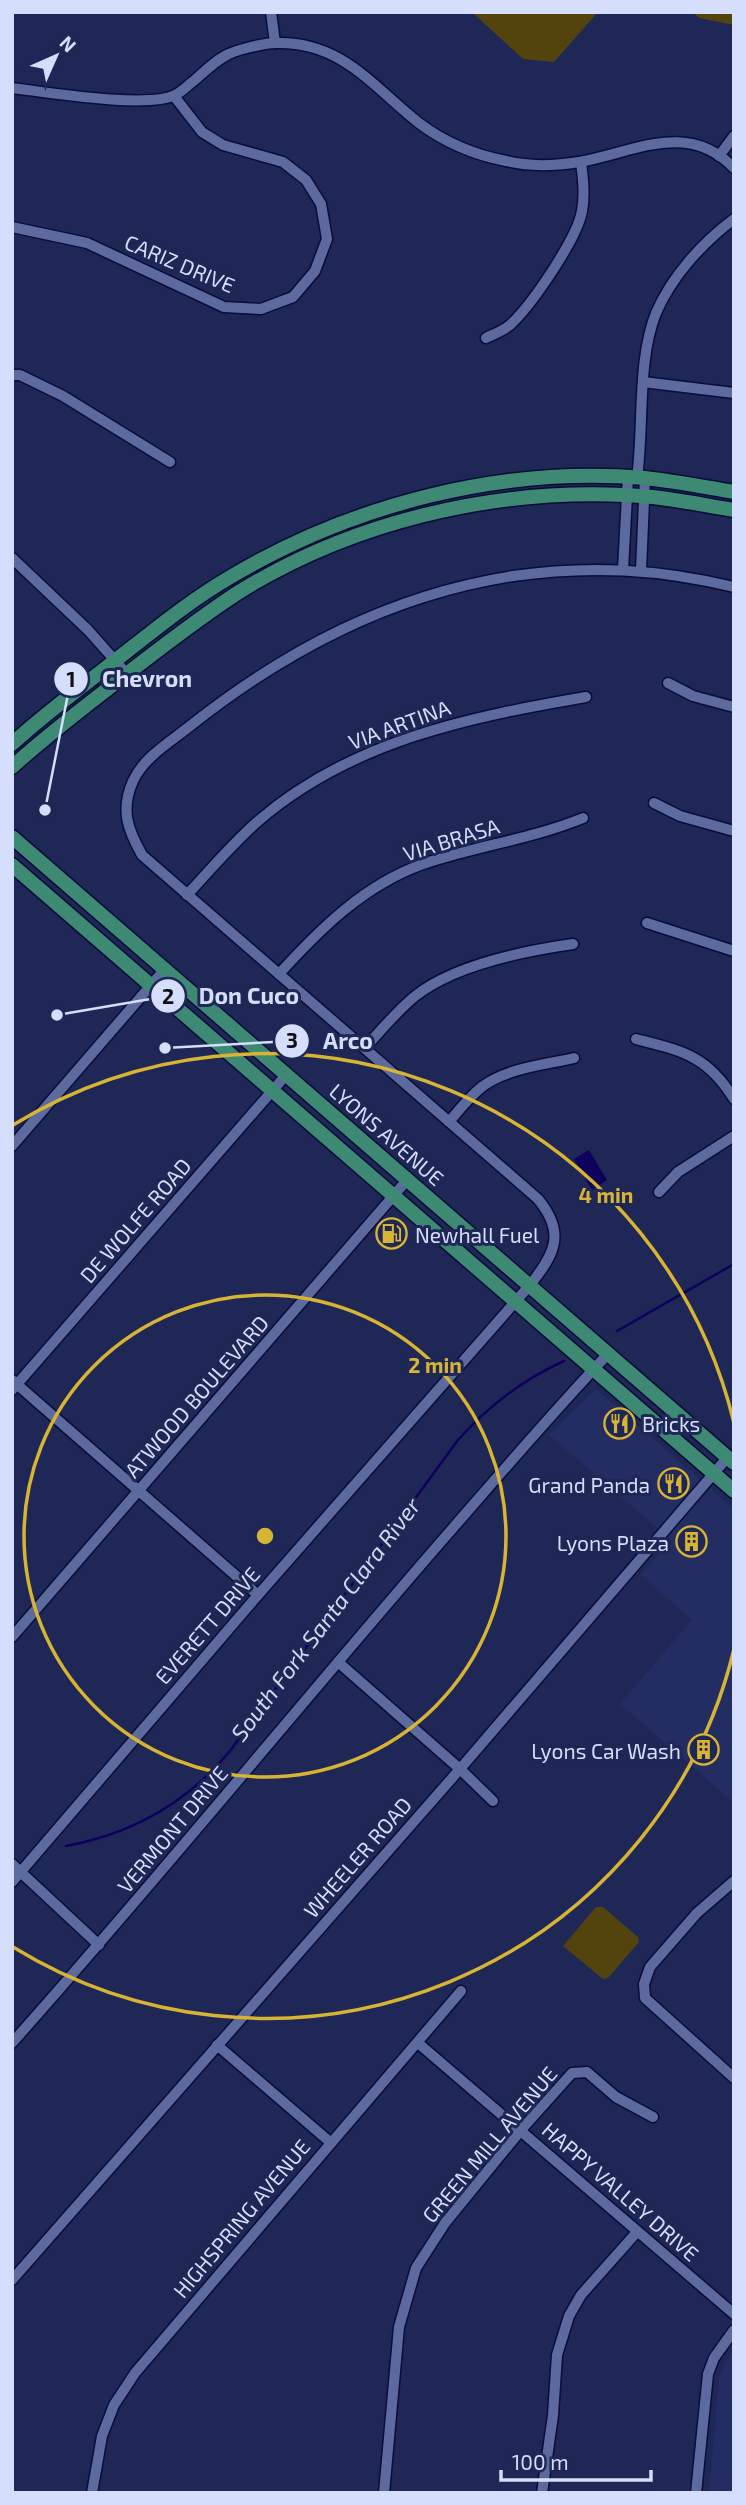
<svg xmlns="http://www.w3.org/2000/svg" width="746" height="2505" viewBox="0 0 746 2505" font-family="'Exo 2',sans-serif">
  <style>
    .built { fill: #232d62 }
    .green { fill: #53430d }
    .water { fill: #0e005d }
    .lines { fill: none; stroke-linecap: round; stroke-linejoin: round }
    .stream { stroke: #0e005d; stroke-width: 2.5 }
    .minor-casing { stroke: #090d38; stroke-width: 13 }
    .major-casing { stroke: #090d38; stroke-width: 17 }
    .minor { stroke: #5c6a9e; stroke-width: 10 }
    .major { stroke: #3e8974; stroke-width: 14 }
    .ring { fill: none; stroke: #d8b434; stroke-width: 3.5 }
    .labels { text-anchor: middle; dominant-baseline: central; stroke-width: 6; stroke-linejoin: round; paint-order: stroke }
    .street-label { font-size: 21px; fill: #d5defc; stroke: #1e2755 }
    .poi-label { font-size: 21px; fill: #d5defc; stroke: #1e2755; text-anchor: end }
    .water-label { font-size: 23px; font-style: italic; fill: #d2daf3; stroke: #1e2755 }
    .centre { fill: #d8b434; stroke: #1e2755; stroke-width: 3.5 }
    .ring-label { font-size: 21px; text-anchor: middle; font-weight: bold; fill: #d8b434; stroke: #1e2755; stroke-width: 6; stroke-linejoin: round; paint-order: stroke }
    .leader { fill: none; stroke: #d5defc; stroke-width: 2.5 }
    .callout-dot { fill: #d5defc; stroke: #1e2755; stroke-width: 2.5 }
    .mark-label { font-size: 21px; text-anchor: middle; font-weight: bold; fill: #111 }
    .callout-label { font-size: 23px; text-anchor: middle; font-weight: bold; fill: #d5defc; stroke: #1e2755; stroke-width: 6; stroke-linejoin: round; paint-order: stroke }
  </style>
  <rect width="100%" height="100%" fill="#1e2755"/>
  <g class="built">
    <path d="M596,1389L734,1509V1803L620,1704L692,1620L641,1575L671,1540L549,1435Z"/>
    <path d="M734,2351V2493H709L719,2379L725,2362Z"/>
  </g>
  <g class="green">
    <path d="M475,12H598L554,62L523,59L475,15Z"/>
    <path d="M693,12H734V25L699,18Z"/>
    <path d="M596,1907H603L638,1937L639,1942L608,1978L603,1979L563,1946Z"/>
  </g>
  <path class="water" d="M589,1150L607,1180L592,1190L574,1159Z"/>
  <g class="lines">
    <g class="stream">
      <path d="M617,1331L734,1264"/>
      <path d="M66,1846C132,1834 187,1803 230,1751L458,1440C489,1405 522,1380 564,1361"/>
    </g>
    <defs>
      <g id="minor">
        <path d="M271,12L275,43"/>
        <path d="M12,88C46,92 147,109 175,95C182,92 189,84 196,79C205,71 214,62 225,56C234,50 265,43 276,43C342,41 373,87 419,123C444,142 475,155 506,161C530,167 554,166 579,162C633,153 687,119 734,168"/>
        <path d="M719,156L734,136"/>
        <path d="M12,227L87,243L224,307L261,309L293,297L315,271L327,239L321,204L306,180L283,162L223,145L202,132L174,96"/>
        <path d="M486,338C494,334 503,331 510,325C531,306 577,239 582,211C585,194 583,178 581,162"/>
        <path d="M12,375H20L63,396L170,462"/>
        <path d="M643,382L734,393"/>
        <path d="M637,478C644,427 637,360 656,313C672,276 702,243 734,219"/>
        <path d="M12,558L88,630L127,674"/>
        <path d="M623,570L628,477"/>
        <path d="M641,570L645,478"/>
        <path d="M668,683L693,696L734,707"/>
        <path d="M654,803L680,816L734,831"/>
        <path d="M187,895C210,870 232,844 257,822C350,741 469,717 586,697"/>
        <path d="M647,923L734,951"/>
        <path d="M279,974C320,929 364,885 423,864C476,846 532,839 583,818"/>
        <path d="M636,1039C682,1051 707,1055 734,1099"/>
        <path d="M365,1048C381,1030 396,1012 414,997C453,965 524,951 573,944"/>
        <path d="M449,1122C459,1110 470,1096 483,1086C508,1068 544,1065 574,1058"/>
        <path d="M12,1146L165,969"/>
        <path d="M659,1192L678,1172L734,1136"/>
        <path d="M12,1380L258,1595"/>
        <path d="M12,1390L286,1075"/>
        <path d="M12,1637L408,1179"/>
        <path d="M338,1662L460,1769L493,1801"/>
        <path d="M12,1864L99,1945"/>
        <path d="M734,1881L697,1913L650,1967L644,1984L645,1998L734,2078"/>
        <path d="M12,1882L258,1595L530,1285C555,1254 566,1233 538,1199L142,855C128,830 120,810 133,781C144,757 170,742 190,726C286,650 391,595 513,576C589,565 659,569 734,587"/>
        <path d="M12,2043C158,1879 296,1709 439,1544C495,1480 550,1415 608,1354"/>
        <path d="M418,2043L734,2314"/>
        <path d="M217,2045L330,2142"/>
        <path d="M12,2280L460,1769L727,1458"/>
        <path d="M92,2493L102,2436L114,2405L135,2373L461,1991"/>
        <path d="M384,2493L399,2327L416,2268L445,2223L521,2130L572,2073L587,2072L616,2097L653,2117"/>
        <path d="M542,2493L553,2415L557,2355L569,2316L581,2295L637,2232"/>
        <path d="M696,2493L708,2374L714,2358L734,2330"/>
      </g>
      <g id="major">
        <path d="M12,744C42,716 75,692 107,667C147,636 187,602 232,576C354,504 502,466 645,478C674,481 704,487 734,492"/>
        <path d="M12,767C46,736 83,708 119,680C158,650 197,619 239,592C352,522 491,489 624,495C661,496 697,504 734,510"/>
        <path d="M12,837L734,1463"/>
        <path d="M12,865L734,1491"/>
      </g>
    </defs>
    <use href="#minor" class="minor-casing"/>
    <use href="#major" class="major-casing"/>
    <use href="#minor" class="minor"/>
    <use href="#major" class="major"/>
  </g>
  <g class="ring">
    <circle cx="265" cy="1536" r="241"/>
    <path d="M734 1649A482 482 0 0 1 13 1947M13 1125A482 482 0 0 1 734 1423"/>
  </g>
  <defs>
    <symbol id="fuel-ring" viewBox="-11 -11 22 22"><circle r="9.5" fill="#1e2755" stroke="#d8b434" stroke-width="1.5"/><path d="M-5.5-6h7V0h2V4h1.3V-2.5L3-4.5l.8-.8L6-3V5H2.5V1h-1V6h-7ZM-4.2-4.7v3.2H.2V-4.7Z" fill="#d8b434"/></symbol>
    <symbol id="restaurant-ring" viewBox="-11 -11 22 22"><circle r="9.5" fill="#1e2755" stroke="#d8b434" stroke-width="1.5"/><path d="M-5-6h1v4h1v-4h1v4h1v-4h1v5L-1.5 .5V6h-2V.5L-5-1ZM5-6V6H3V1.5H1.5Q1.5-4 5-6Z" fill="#d8b434"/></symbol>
    <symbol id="building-ring" viewBox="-11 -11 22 22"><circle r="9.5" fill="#1e2755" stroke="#d8b434" stroke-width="1.5"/><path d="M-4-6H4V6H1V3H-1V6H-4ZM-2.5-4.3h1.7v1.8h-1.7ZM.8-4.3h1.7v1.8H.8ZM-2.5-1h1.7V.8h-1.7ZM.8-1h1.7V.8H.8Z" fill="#d8b434"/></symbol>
  </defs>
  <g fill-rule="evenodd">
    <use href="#fuel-ring" x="374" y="1216" width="35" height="35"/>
    <use href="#restaurant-ring" x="602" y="1406" width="35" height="35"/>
    <use href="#restaurant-ring" x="656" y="1466" width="35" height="35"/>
    <use href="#building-ring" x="674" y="1524" width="35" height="35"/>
    <use href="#building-ring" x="686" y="1732" width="35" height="35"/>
  </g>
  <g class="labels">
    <g class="street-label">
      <text transform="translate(180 263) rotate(23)">CARIZ DRIVE</text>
      <text transform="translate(399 724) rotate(-20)">VIA ARTINA</text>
      <text transform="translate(451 839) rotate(-17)">VIA BRASA</text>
      <text transform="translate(387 1134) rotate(41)">LYONS AVENUE</text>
      <text transform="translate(135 1220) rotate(-49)">DE WOLFE ROAD</text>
      <text transform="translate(196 1396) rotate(-49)">ATWOOD BOULEVARD</text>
      <text transform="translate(207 1625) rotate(-49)">EVERETT DRIVE</text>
      <text transform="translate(172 1829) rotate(-50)">VERMONT DRIVE</text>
      <text transform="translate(357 1857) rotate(-49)">WHEELER ROAD</text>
      <text transform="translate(489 2144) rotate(-50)">GREEN MILL AVENUE</text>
      <text transform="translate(621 2191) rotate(41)">HAPPY VALLEY DRIVE</text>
      <text transform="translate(241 2218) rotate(-50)">HIGHSPRING AVENUE</text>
    </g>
    <g class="poi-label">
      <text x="415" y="1234" text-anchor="start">Newhall Fuel</text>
      <text x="642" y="1423" text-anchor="start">Bricks</text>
      <text x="650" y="1484">Grand Panda</text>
      <text x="669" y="1542">Lyons Plaza</text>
      <text x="681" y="1750">Lyons Car Wash</text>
    </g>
    <g class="water-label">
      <text transform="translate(325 1619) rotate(-53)">South Fork Santa Clara River</text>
    </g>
  </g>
  <circle cx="265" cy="1536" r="10" class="centre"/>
  <g class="ring-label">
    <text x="606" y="1203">4 min</text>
    <text x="435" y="1373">2 min</text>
  </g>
  <path class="leader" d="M45 810L71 679M57 1015L168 996M165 1048L292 1041"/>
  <g class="callout-dot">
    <circle cx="45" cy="810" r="7"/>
    <circle cx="57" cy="1015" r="7"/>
    <circle cx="165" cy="1048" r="7"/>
    <circle cx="71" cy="679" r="18"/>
    <circle cx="168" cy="996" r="18"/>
    <circle cx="292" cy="1041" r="18"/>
  </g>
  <g class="mark-label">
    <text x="71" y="687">1</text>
    <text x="168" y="1004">2</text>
    <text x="292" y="1048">3</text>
  </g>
  <g class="callout-label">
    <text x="147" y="687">Chevron</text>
    <text x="249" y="1004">Don Cuco</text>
    <text x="348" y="1049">Arco</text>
  </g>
  <rect width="746" height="2505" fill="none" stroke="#d5defc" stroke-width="28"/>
  <g transform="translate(56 56) rotate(45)" stroke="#1e2755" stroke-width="5" paint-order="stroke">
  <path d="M0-5L12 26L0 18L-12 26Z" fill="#d5defc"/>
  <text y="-10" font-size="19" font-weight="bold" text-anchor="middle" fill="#d5defc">N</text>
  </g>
  <path d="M501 2470v10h150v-10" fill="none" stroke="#d5defc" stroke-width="3.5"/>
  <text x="512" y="2470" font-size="21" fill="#d5defc" stroke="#1e2755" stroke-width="5" paint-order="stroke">100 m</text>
</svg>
